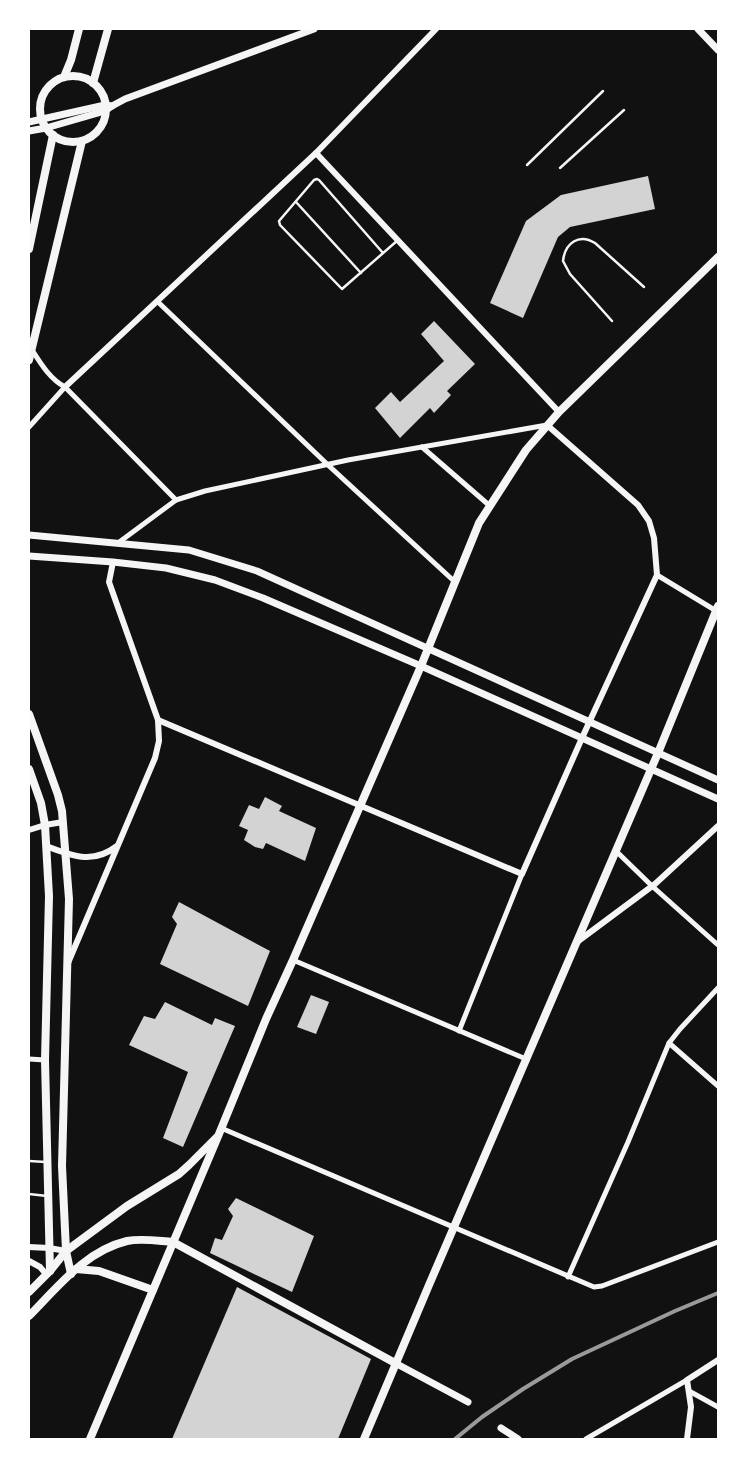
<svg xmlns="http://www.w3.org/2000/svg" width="747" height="1468" viewBox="0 0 747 1468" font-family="Karla,sans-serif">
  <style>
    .building { fill: #d3d3d3 }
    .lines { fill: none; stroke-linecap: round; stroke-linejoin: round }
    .service { stroke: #f5f5f5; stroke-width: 2.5 }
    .minor { stroke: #f5f5f5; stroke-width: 5 }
    .tertiary { stroke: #f5f5f5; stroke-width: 6 }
    .secondary { stroke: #f5f5f5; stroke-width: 7 }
    .primary { stroke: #f5f5f5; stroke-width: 8 }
    .rail { stroke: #9a9a9a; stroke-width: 4 }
  </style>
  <rect width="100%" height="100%" fill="#111"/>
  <g class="building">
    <path d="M648,176L655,209L570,227L558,237L523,318L490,303L526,221L561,195Z"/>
    <path d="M434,321L475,364L447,391L451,395L434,413L430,408L400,438L375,408L391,392L400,402L444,361L421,334Z"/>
    <path d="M265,797L282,806L279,811L316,828L305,861L266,843L263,849L255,847L244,840L248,830L239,826L249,805L259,809Z"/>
    <path d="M179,902L270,951L248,1006L160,964L177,924L172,917Z"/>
    <path d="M311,995L329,1002L316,1034L297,1027Z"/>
    <path d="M165,1002L212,1025L215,1018L235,1026L183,1147L163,1138L188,1072L129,1045L144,1016L155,1019Z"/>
    <path d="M236,1198L314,1236L292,1292L210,1253L215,1238L222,1240L233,1216L228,1209Z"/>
    <path d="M237,1287L371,1359L338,1439H172Z"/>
  </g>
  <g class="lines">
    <g class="service">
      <path d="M527,165L603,91"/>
      <path d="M560,168L624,110"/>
      <path d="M296,202L361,273"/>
      <path d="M383,253L319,180L317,179L314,180L279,221L280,225L342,289L398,240"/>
      <path d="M612,321L570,274L563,261C565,243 579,233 595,243L644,287"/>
      <path d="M29,1161L46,1162"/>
      <path d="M29,1194L47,1196"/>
    </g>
    <g class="minor">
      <path d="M158,302L328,465L455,582"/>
      <path d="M32,350C41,364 50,379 65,387L176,500"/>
      <path d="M29,427L65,387"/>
      <path d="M422,447L490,506"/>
      <path d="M118,543L176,500L205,491L348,460L547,425"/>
      <path d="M657,575L718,612"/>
      <path d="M616,851L652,886L718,945"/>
      <path d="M293,960L526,1059"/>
      <path d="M459,1031L522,874"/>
      <path d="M669,1043L718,1086"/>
      <path d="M29,1059L45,1060"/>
      <path d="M221,1128L594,1287L602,1286L718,1242"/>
      <path d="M568,1277L628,1142L669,1043L680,1029L718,988"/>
      <path d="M689,1391L718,1407"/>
      <path d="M586,1439L687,1380"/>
    </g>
    <g class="tertiary">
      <path d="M316,153L559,412"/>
      <path d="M65,387L316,153L436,29"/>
      <path d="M158,720L522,874L582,738L657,575L654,538L649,521L638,505L547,425"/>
      <path d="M29,830L45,825L63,822"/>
      <path d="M46,846C73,856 92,865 117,846"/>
      <path d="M577,942L655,884L718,826"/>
      <path d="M68,963L155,758L159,741L158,720L109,582L113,562"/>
      <path d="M29,1247L49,1248L66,1251"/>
      <path d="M29,1261L40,1267L46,1274"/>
      <path d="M687,1439L691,1407L687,1380L718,1360"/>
    </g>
    <g class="secondary">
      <path d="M698,29L718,50"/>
      <path d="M29,122L105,105L112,106"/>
      <path d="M29,131L46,128L105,111L112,106L125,99L314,29"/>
      <path d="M29,535L189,550L257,571L718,780"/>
      <path d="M29,556L113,562L166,568L215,580L263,598L421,666L718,799"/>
      <path d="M397,1364L468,1402"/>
      <path d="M501,1428L518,1439"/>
    </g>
    <g class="primary">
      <circle cx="73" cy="109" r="33"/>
      <path d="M64,77L71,60L79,29"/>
      <path d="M93,83L108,29"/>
      <path d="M29,249L53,135"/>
      <path d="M29,360L82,141"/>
      <path d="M29,714L58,795L62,811L69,899L62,1166L66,1251L71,1274"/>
      <path d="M29,769L41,803L45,825L49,896L45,1060L50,1271"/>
      <path d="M76,1269L99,1271L153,1290"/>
      <path d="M29,1292L50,1271L66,1251L127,1206L179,1174L189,1165L216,1138"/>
      <path d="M29,1316C57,1288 85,1251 127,1241C142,1238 158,1241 173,1242L397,1364"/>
      <path d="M90,1439L219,1134L266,1019L293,960L421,666L479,523L526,450L559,412L718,257"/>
      <path d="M364,1439L429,1285L658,753L718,606"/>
    </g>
    <path class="rail" d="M455,1439L482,1417L523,1389L572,1359L675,1311L718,1293"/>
  </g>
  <rect width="747" height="1468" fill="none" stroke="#ffffff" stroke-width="60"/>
</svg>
